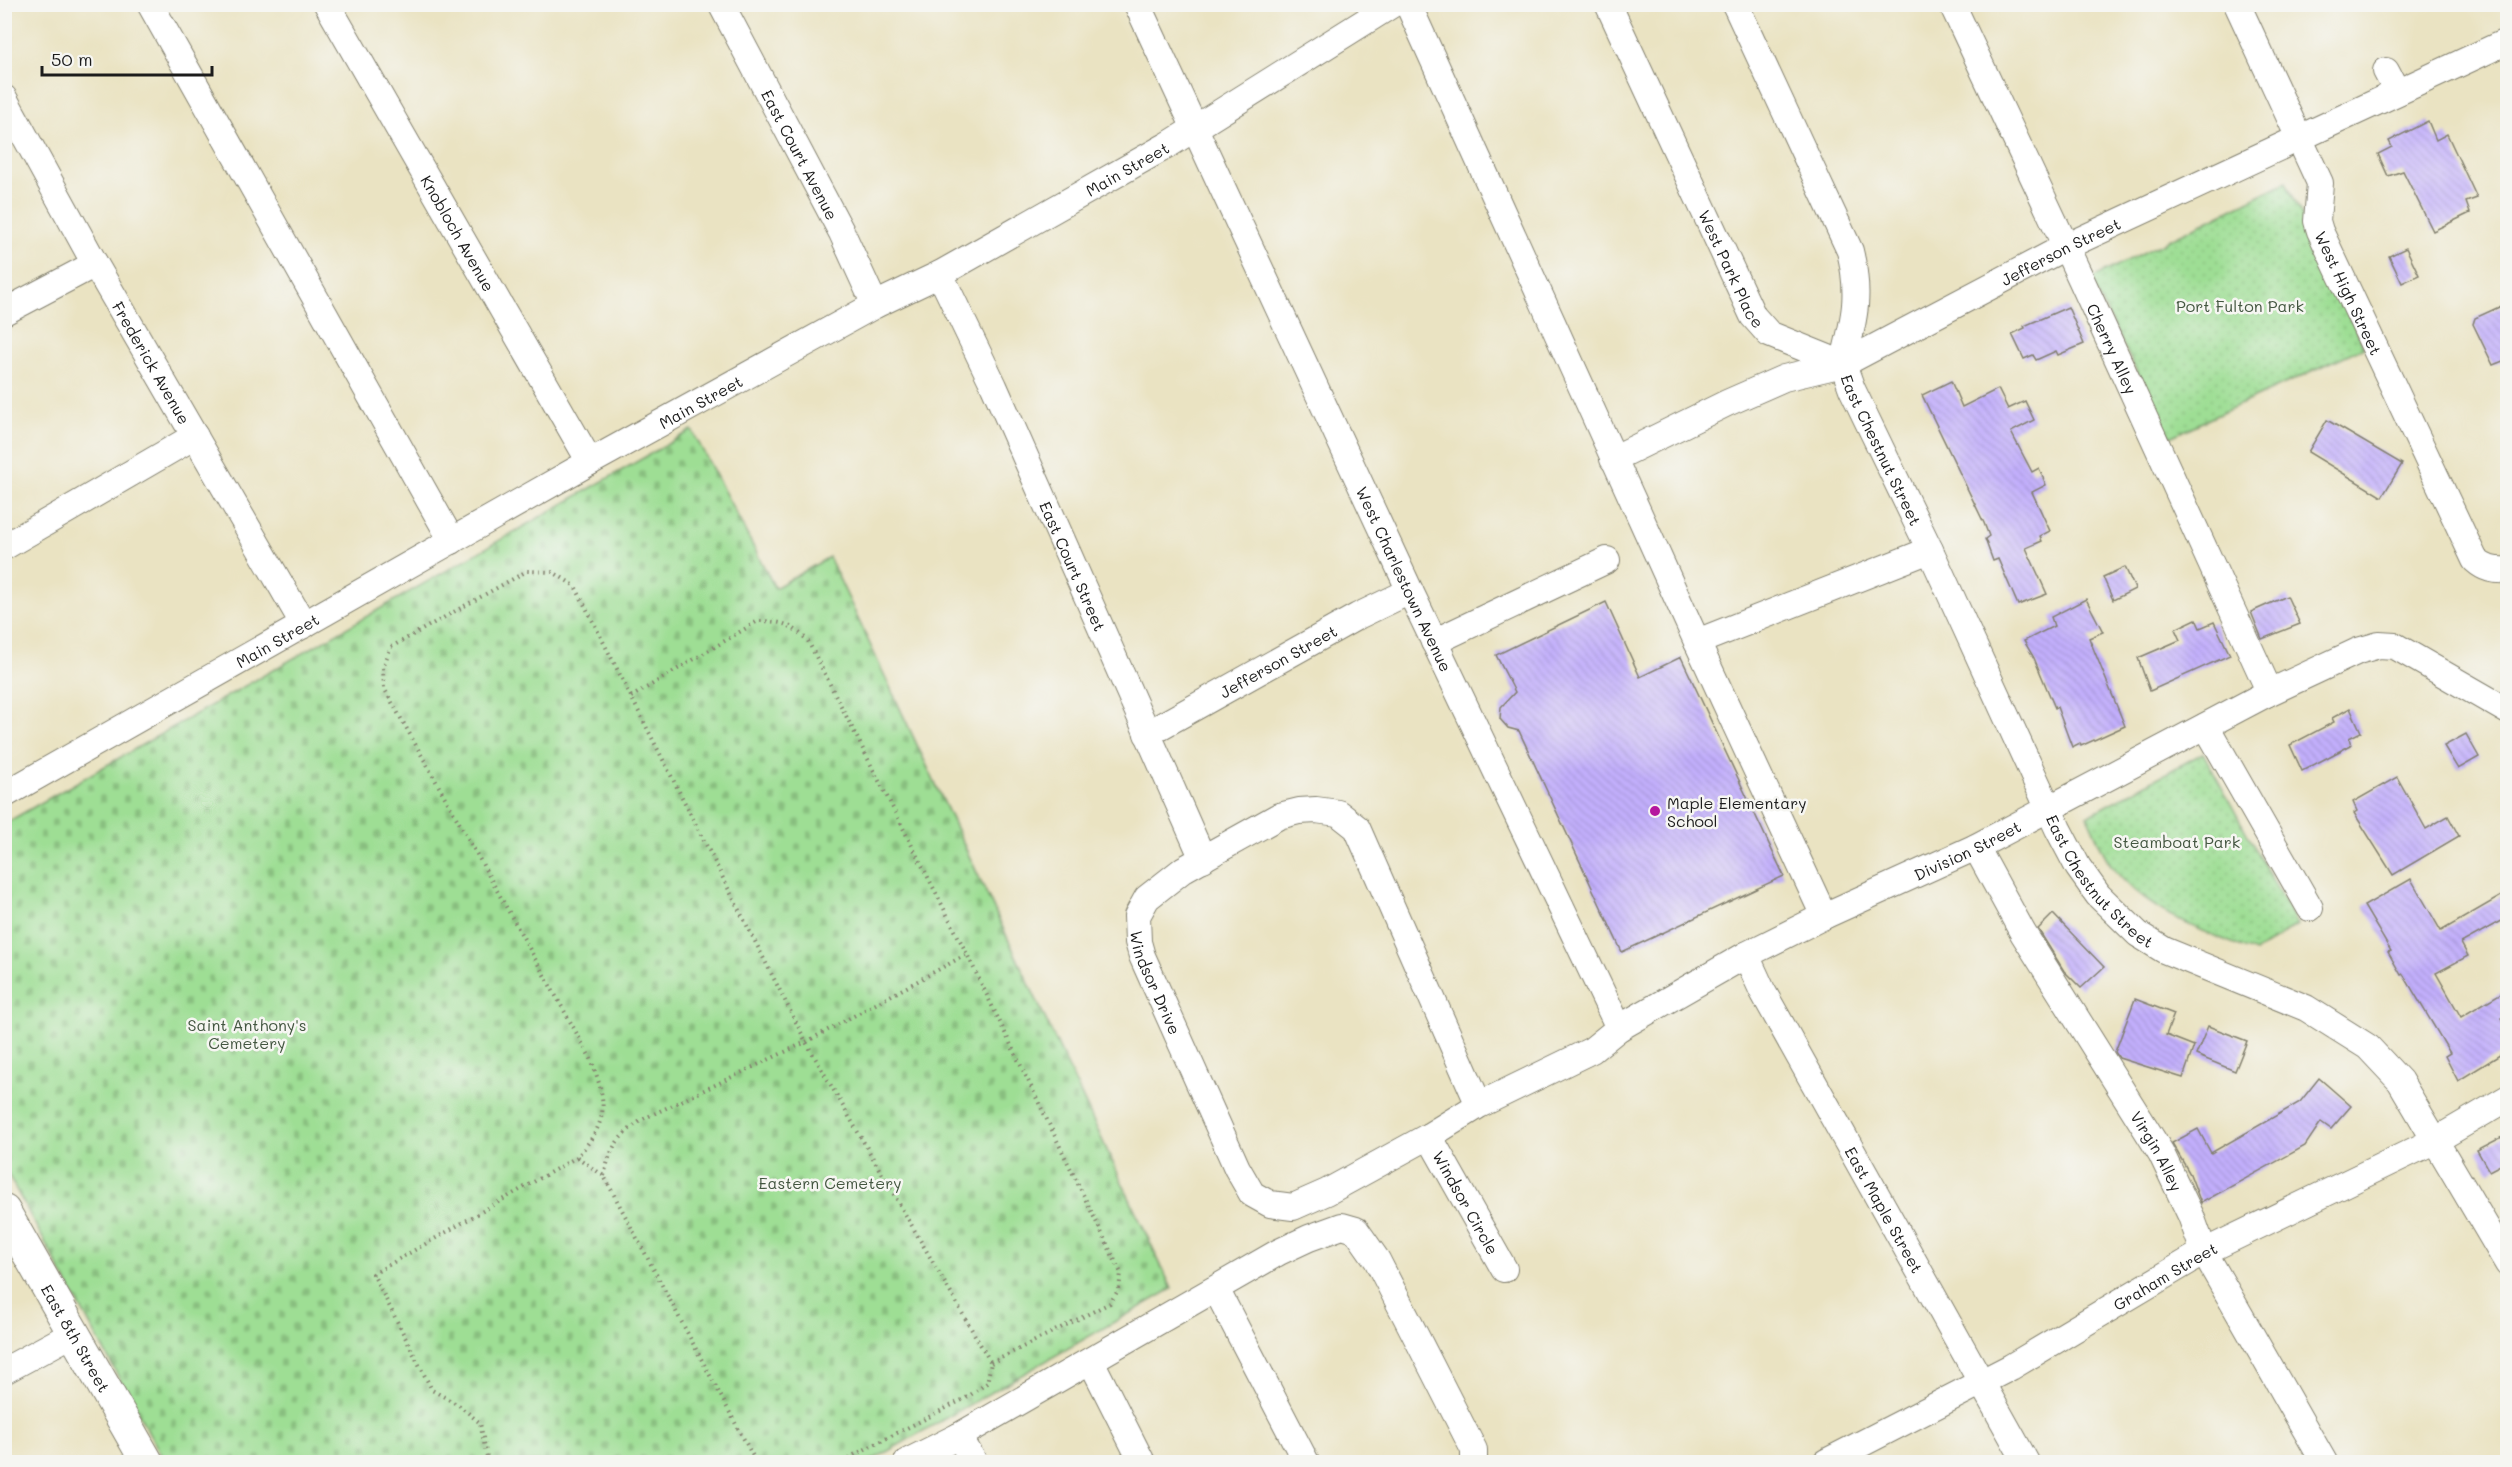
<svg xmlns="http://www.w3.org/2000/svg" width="2512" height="1467" viewBox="0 0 2512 1467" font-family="Mali,sans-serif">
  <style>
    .grass { fill: url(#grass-dots); stroke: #5d7d58; stroke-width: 1.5 }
    .cemetery { fill: url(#cemetery-stones); stroke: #5d7d58; stroke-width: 1.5 }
    .building { fill: url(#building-back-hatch) }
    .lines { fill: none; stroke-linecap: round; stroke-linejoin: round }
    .minor-casing { stroke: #83806f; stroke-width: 28 }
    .major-casing { stroke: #83806f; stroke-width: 34 }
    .path { stroke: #83806f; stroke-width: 4; stroke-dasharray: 1.5 4.5; stroke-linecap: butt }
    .minor { stroke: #fff; stroke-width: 26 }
    .major { stroke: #fff; stroke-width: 32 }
    .poi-dot { fill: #b5179e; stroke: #f6f6f2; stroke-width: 2 }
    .labels { text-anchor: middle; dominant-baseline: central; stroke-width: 5; stroke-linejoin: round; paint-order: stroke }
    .street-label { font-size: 16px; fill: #1c1c1c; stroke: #f6f6f2 }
    .park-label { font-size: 16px; fill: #435640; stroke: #f6f6f2 }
    .poi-label { font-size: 16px; fill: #1c1c1c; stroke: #f6f6f2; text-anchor: start }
  </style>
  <defs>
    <pattern id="grass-dots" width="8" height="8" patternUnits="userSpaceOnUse" patternTransform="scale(1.5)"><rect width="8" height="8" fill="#9ede94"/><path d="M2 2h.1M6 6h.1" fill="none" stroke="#88be7f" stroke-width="1.8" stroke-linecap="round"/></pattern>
    <pattern id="cemetery-stones" width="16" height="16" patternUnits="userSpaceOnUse" patternTransform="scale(1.5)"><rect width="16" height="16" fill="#9ede94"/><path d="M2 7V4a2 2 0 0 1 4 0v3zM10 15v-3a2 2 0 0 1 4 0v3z" fill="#88be7f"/></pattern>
    <pattern id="building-back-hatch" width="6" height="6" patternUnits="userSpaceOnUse" patternTransform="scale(1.5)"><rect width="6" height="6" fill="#c2affc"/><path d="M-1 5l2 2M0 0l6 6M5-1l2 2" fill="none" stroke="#a696d7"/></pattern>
  </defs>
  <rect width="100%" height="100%" fill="#f6f6f2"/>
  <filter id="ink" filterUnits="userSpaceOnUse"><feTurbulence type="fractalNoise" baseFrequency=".0167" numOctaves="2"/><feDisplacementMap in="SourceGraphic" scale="12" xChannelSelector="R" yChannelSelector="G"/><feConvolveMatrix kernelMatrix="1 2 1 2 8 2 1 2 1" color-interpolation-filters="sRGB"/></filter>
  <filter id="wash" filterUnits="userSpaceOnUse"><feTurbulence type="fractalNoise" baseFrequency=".008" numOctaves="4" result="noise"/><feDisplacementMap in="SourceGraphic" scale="24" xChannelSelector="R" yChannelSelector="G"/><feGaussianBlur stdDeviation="1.35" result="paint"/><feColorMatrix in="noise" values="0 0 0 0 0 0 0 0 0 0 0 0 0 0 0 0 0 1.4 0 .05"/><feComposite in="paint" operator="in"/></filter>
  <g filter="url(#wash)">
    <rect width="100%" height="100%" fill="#eae3c2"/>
    <g class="grass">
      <path d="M2286,182L2364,347L2170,437L2090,279Z"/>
      <path d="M2203,753L2297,925L2255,952C2202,931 2146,913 2111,865C2101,851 2095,832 2087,816Z"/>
    </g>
    <path class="cemetery" d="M692,430L775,588L829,557L1172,1289L869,1462H165L5,1169L4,824Z"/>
    <g id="blocks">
      <g class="building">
        <path d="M2428,121L2436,140L2447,134L2477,198L2466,202L2470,213L2433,231L2403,171L2388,176L2378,154L2392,147L2389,141Z"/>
        <path d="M2406,248L2419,275L2402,283L2389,256Z"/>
        <path d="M2508,303V359L2493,365L2473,324L2475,318Z"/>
        <path d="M2068,307L2084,344L2058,355L2056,351L2036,360L2033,355L2024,359L2012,334L2025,328L2024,326Z"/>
        <path d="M1951,381L1962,407L1998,389L2008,409L2025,401L2034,420L2011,432L2032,472L2039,468L2046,485L2032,492L2050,531L2040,536L2042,541L2026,548L2047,594L2018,605L1998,559L1993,561L1985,539L1989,536L1984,523L1922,395Z"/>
        <path d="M2327,420L2402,464L2382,497L2308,452Z"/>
        <path d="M2125,567L2135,589L2113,600L2103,577Z"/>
        <path d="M2287,596L2300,624L2262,639L2251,612Z"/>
        <path d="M2086,599L2103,632L2089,638L2125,726L2081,746L2080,743L2072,747L2057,707L2055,708L2034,658L2024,641L2054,626L2051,617Z"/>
        <path d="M1606,602L1640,677L1681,657L1784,876L1622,952L1519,731L1508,728L1500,719L1501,707L1515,692L1496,655Z"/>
        <path d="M2196,619L2200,628L2214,622L2230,655L2150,691L2138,658L2180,640L2175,629Z"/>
        <path d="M2350,708L2361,732L2349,738L2351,745L2302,771L2290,745L2334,722L2332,718Z"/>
        <path d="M2466,734L2479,757L2458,769L2444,746Z"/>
        <path d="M2397,777L2426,829L2448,816L2459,836L2393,875L2354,813L2357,811L2353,802Z"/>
        <path d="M2411,879L2441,931L2508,892V917L2461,943L2468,956L2436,973L2461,1017L2508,989V1014L2501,1018L2508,1030V1050L2458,1081L2445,1056L2450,1053L2403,974L2401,975L2388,952L2391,951L2364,906Z"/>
        <path d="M2053,914L2104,967L2081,988L2064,971L2038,929Z"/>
        <path d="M2135,999L2174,1014L2166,1035L2194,1046L2183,1078L2119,1058L2115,1052Z"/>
        <path d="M2208,1026L2247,1041L2235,1071L2196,1055Z"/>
        <path d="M2319,1078L2351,1106L2331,1129L2321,1122L2305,1146L2201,1203L2190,1174L2172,1143L2198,1129L2211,1153L2300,1102Z"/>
        <path d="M2508,1134V1161L2489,1171L2477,1150Z"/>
      </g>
    </g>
  </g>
  <g filter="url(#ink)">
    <use href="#blocks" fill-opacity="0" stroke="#83806f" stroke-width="1.5"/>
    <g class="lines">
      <defs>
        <g id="minor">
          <path d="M150,4L452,541"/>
          <path id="s1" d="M327,4L590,462"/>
          <path id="s2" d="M721,4L842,233L875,305"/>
          <path id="s3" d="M1137,4L1410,591L1619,1028"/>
          <path d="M1408,4L1697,642L1824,916"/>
          <path id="s4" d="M1608,4L1753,316L1769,334L1843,364"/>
          <path d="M1735,4L1850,251C1861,296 1854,320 1843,364"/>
          <path id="s5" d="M1952,4L2081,279L2266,684V694"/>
          <path id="s6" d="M2237,4L2320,183L2317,221L2320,231L2475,560C2485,569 2494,571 2508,570"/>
          <path d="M2386,71L2397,92"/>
          <path id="s7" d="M4,98L95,264L304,625"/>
          <path id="s8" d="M940,274L994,386L1203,859"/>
          <path d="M4,312L95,264"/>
          <path id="s9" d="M1843,364L1852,389L1930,550L2058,829L2078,867L2098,895L2138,934L2164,950L2306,1008L2368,1047L2400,1081L2508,1264"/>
          <path id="s10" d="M1613,459L1727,403L1784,378L1843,364L2065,247L2508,41"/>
          <path d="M4,547L195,436"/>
          <path d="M1434,642L1607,560"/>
          <path d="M1697,642L1930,550"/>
          <path d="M2206,726L2310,908"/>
          <path id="s11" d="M1147,734L1358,616L1410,591"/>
          <path id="s12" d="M4,795L590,462L875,305L940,274L1168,145L1393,4"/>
          <path id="s13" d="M1976,847L2023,933L2161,1153L2191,1216L2204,1252L2324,1462"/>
          <path id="s14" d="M1746,955L1762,990L2026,1462"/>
          <path id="s15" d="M1479,1105L1357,828L1338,813L1316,810L1299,811L1279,816L1184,869L1147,898L1137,916L1138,942L1142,956L1237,1168L1252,1194L1270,1204L1293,1207L1327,1192L1429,1136L1479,1105L1592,1050L1619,1028L1746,955L1824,916L1976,847L2266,694L2358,651L2379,645L2395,646L2508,711"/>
          <path id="s16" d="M1429,1136L1504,1269"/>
          <path d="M1216,1289L1306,1462"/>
          <path d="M1091,1361L1142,1462"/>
          <path d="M4,1371L74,1333"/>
          <path d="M959,1436L974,1462"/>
          <path d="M907,1462L959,1436L1279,1252L1309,1238L1342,1226L1356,1230L1377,1260L1474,1450V1462"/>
          <path id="s17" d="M1826,1462L2011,1367L2204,1252L2436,1140L2508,1098"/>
        </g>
        <g id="major">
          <path id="s18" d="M4,1211L147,1462"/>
        </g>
      </defs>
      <use href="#minor" class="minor-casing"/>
      <use href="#major" class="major-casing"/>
      <g class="path">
        <path d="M631,697L758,621C782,621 791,624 808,641L967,954"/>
        <path d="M577,1157L604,1176L756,1462"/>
        <path d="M604,1176C611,1145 618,1137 643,1119L806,1042L967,954L1121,1273L1119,1289L1110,1303L991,1363"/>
        <path d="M488,1462L480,1423L460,1406L432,1390L373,1274L577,1157C610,1119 607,1104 591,1059L384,688L383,667L391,647L527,571L553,572L575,586L806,1042L991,1363L987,1383L966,1398L840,1462"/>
      </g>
      <use href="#minor" class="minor"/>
      <use href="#major" class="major"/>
    </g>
  </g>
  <circle class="poi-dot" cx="1655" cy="811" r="6"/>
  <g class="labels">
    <g class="street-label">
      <text stroke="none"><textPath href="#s2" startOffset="170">East Court Avenue</textPath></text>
      <text stroke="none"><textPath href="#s12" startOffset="1286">Main Street</textPath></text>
      <text stroke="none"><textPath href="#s1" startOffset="264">Knobloch Avenue</textPath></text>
      <text stroke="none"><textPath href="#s10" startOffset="495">Jefferson Street</textPath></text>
      <text stroke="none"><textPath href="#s4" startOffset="292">West Park Place</textPath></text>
      <text stroke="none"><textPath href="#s6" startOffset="314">West High Street</textPath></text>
      <text stroke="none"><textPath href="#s5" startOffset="380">Cherry Alley</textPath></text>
      <text stroke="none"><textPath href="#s7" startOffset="303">Frederick Avenue</textPath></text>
      <text stroke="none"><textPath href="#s12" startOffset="800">Main Street</textPath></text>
      <text stroke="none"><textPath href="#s9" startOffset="94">East Chestnut Street</textPath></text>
      <text stroke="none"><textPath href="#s8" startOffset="321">East Court Street</textPath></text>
      <text stroke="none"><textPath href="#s3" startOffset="634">West Charlestown Avenue</textPath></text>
      <text stroke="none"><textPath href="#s12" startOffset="314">Main Street</textPath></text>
      <text stroke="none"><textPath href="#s11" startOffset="150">Jefferson Street</textPath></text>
      <text stroke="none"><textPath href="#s15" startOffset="1674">Division Street</textPath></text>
      <text stroke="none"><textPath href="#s9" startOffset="580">East Chestnut Street</textPath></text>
      <text stroke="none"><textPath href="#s15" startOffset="633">Windsor Drive</textPath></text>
      <text stroke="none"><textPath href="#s13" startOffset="354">Virgin Alley</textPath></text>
      <text stroke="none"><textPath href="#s16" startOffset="76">Windsor Circle</textPath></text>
      <text stroke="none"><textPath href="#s14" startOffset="290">East Maple Street</textPath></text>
      <text stroke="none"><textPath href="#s17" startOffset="387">Graham Street</textPath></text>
      <text stroke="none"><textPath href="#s18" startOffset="146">East 8th Street</textPath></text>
    </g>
    <g class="park-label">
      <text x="2240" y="305">Port Fulton Park</text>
      <text x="2177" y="841">Steamboat Park</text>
      <text x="247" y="1024">Saint Anthony's<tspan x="247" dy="18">Cemetery</tspan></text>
      <text x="830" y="1182">Eastern Cemetery</text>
    </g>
    <g class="poi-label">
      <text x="1667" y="802">Maple Elementary<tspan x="1667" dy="18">School</tspan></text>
    </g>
  </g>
  <rect width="2512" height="1467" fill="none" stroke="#f6f6f2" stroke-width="24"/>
  <path d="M42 66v9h170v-9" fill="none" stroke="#1c1c1c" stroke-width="3"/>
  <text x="51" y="66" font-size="18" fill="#1c1c1c" stroke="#f6f6f2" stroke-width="4.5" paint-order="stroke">50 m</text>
</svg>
